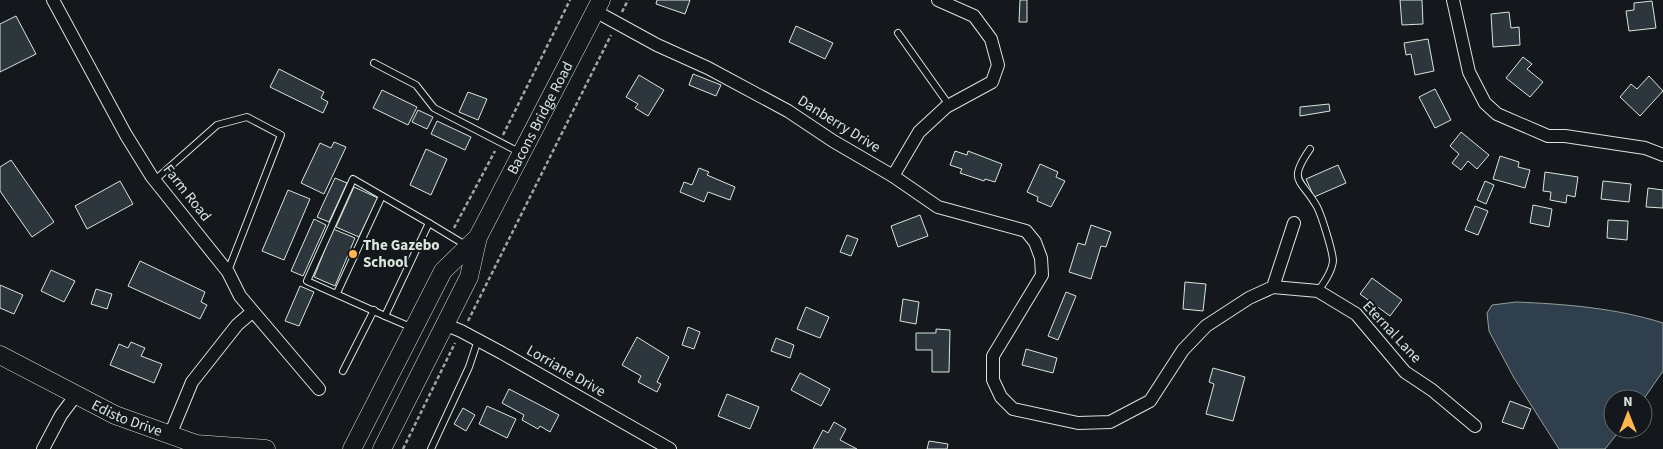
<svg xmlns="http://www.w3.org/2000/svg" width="1663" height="449" viewBox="0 0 1663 449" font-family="'Source Sans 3',sans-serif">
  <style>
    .water { fill: #2f3f4d; stroke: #939e99 }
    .building { fill: #2c363c; stroke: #d8e6dc }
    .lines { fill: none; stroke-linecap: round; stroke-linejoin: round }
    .lane-casing { stroke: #d8e6dc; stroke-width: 8 }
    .street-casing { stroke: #d8e6dc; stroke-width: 14 }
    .secondary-casing { stroke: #d8e6dc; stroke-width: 19 }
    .path { stroke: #9da8a2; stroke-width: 2.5; stroke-dasharray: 4 2.5; stroke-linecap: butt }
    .lane { stroke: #14181c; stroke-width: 6 }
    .street { stroke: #14181c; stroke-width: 12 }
    .secondary { stroke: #14181c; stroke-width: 18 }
    .poi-dot { fill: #ffb74d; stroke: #14181c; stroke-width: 2 }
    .labels { text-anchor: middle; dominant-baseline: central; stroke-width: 4; stroke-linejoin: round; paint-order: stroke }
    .street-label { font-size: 15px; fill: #d8e6dc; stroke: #14181c }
    .poi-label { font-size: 15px; font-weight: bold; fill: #d8e6dc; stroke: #14181c; text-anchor: start }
  </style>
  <rect width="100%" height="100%" fill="#14181c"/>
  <path class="water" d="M1516,302C1565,304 1616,308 1663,323V371L1643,400L1613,399V429H1621L1605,449H1559L1514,378L1489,331L1487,313L1492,305Z"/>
  <g class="building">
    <path d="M657,0H690L685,14L656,4Z"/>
    <path d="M1020,0H1027V22H1019Z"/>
    <path d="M1400,0H1422L1423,24L1402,25Z"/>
    <path d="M1652,1L1656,28L1629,31L1626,11L1634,10V3Z"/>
    <path d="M1509,12L1511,28L1519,27L1520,45L1493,47L1491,14Z"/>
    <path d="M16,16L36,54L0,72V24Z"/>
    <path d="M796,26L833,43L825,59L789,42Z"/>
    <path d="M1428,39L1434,71L1415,75L1411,54L1406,55L1404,43Z"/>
    <path d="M1523,57L1532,64L1527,69L1543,82L1530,97L1506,78Z"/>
    <path d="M279,69L324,92L321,98L328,102L323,113L270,87Z"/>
    <path d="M693,74L721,85L716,96L689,85Z"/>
    <path d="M639,75L664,90L648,116L635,108L638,104L626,97Z"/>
    <path d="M1649,76L1663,91L1640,116L1620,97L1631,84L1637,89Z"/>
    <path d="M1435,89L1451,120L1435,128L1419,97Z"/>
    <path d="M382,90L417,107L408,125L373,108Z"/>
    <path d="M468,92L487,99L478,120L459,112Z"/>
    <path d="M1329,104L1330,111L1300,116V107Z"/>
    <path d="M418,110L433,117L427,129L412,122Z"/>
    <path d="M437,121L471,137L465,150L431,134Z"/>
    <path d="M1461,132L1489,155L1477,169L1468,161L1461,170L1452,163L1459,154L1450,146Z"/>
    <path d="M334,142L346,147L324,194L301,183L320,143L331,148Z"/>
    <path d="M426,149L447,159L431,195L410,185Z"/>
    <path d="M955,151L967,155L968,151L1002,164L995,182L985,179L984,181L960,173L962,169L950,165Z"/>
    <path d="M1500,156L1519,162L1518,167L1530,170L1525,188L1493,179Z"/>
    <path d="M11,160L54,222L32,237L0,191V167Z"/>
    <path d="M1040,164L1058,172L1056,177L1065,181L1051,207L1037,201L1038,197L1027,192Z"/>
    <path d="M1338,165L1346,183L1314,197L1306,179Z"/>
    <path d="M699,168L709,172L707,175L735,187L730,200L708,192L704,202L680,192L684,182L692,185Z"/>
    <path d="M1545,172L1578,177L1575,197L1567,195L1566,203L1550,200L1551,192L1543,191Z"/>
    <path d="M335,178L347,183L329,222L317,217Z"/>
    <path d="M120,181L133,204L87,229L75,206Z"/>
    <path d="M1485,181L1494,185L1486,204L1477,200Z"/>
    <path d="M1603,181L1631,184L1629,202L1601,199Z"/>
    <path d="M354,187L378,198L359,237L336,227Z"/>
    <path d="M1648,188L1663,190V208L1646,207Z"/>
    <path d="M288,190L310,199L284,260L262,251Z"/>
    <path d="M1533,205L1552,209L1549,227L1530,223Z"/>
    <path d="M1475,206L1488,211L1478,235L1465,230Z"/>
    <path d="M920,215L928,236L898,247L891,226Z"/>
    <path d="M314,219L326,225L303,276L291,271Z"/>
    <path d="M1608,220L1628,221L1627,240L1607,238Z"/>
    <path d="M1091,225L1111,232L1106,247L1101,246L1091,279L1069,272L1078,243L1085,245Z"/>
    <path d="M333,229L355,238L335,286L314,277Z"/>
    <path d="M847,235L858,239L851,256L840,252Z"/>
    <path d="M140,261L205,292L201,302L207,305L200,319L128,286Z"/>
    <path d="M51,270L75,281L64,302L41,291Z"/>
    <path d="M1372,278L1402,300L1390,316L1360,294Z"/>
    <path d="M1185,282L1206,284L1203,311L1183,309Z"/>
    <path d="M0,285L23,295L14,314L0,308Z"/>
    <path d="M300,286L314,292L299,326L285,321Z"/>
    <path d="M96,289L112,294L107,309L91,304Z"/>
    <path d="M1066,292L1076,296L1058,340L1048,336Z"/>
    <path d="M903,299L919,302L916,324L900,321Z"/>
    <path d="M806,307L829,317L820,338L797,329Z"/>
    <path d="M688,327L700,332L694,349L682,345Z"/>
    <path d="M936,329L950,330L949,372H932V350H916V333H936Z"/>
    <path d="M637,337L669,357L657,382L661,384L657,392L638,382L641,376L622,365Z"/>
    <path d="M776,338L794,345L790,358L771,351Z"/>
    <path d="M131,342L145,348L141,356L162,364L154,383L110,365L119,344L128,348Z"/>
    <path d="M1026,349L1057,358L1053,373L1022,365Z"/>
    <path d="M1213,368L1245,377L1233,421L1206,414L1214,384L1209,382Z"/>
    <path d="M800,373L830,389L821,406L791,390Z"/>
    <path d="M509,389L559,415L550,432L540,426L538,429L522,420L524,415L502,403Z"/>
    <path d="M727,394L759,407L750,429L718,416Z"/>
    <path d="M1510,401L1531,409L1523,429L1502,422Z"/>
    <path d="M487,406L516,419L507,438L479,424Z"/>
    <path d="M463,408L475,415L466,431L454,424Z"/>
    <path d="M834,422L846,429L840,440L857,449H813L823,430L828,433Z"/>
    <path d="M929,441L948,444L947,449H927Z"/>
  </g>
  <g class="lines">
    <defs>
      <g id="lane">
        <path d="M898,33L949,105"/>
        <path d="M374,63L416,85L434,108L519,152"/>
        <path d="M1310,149C1287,182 1301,179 1316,205C1321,213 1333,252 1333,261C1332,272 1324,283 1318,291"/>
        <path d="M155,180L217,125L247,117L281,135L228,271"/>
        <path d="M337,293L382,196"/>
        <path d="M385,316L307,281L353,179L429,223"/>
        <path d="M413,328L385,316L429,223L467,246"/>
        <path d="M343,371L374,310"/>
        <path d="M431,449L469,367L478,340"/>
      </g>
      <g id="street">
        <path d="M53,0L126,135L152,177L228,272L240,296L319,389"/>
        <path d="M1453,0L1469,72L1485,103L1497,114L1548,136H1565L1645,148L1663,155"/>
        <path d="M595,11L657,45L708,68L788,111L833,141L893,176L938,207L1026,231L1035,242L1041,258L1042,275L993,356V380L1001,397L1013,409L1078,423L1110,422L1150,401L1183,350L1206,326L1249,298L1273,287L1294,223"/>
        <path d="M893,176L919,132L946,107L992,82L998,65L991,39L974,16L938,0"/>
        <path d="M1273,287L1318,291L1356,314L1405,372L1432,390L1475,426"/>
        <path d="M444,324L461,331L502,353L670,449"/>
        <path d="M170,435L192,382L237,325L252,312"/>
        <path d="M43,449L61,415L76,395"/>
      </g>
      <g id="secondary">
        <path id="s1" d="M0,355L115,415L196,444L266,449"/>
        <path d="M352,449L443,271L478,237"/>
        <path id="s2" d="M382,449L469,277L478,237L601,0"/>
      </g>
    </defs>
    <use href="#lane" class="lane-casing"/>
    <use href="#street" class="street-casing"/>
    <use href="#secondary" class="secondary-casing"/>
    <g class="path">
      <path d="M622,12L628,0"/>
      <path d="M503,135L570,0"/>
      <path d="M454,228L495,151"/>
      <path d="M468,321L611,35"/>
      <path d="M403,449L455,343"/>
    </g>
    <use href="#lane" class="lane"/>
    <use href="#street" class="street"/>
    <use href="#secondary" class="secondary"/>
  </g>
  <circle class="poi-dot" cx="353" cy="254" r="5"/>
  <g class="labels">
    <g class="street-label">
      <text stroke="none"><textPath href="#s2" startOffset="368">Bacons Bridge Road</textPath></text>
      <text transform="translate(839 124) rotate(32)">Danberry Drive</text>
      <text transform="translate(187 193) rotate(52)">Farm Road</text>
      <text transform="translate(1392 332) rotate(47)">Eternal Lane</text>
      <text transform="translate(566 371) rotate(30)">Lorriane Drive</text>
      <text stroke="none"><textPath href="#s1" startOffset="142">Edisto Drive</textPath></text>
    </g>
    <g class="poi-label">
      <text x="363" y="245">The Gazebo<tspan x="363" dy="17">School</tspan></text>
    </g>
  </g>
  <g transform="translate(1628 414)"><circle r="24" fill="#14181c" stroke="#626a69"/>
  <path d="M0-4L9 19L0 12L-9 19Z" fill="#ffb74d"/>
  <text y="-8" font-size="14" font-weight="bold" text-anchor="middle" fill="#d8e6dc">N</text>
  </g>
</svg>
